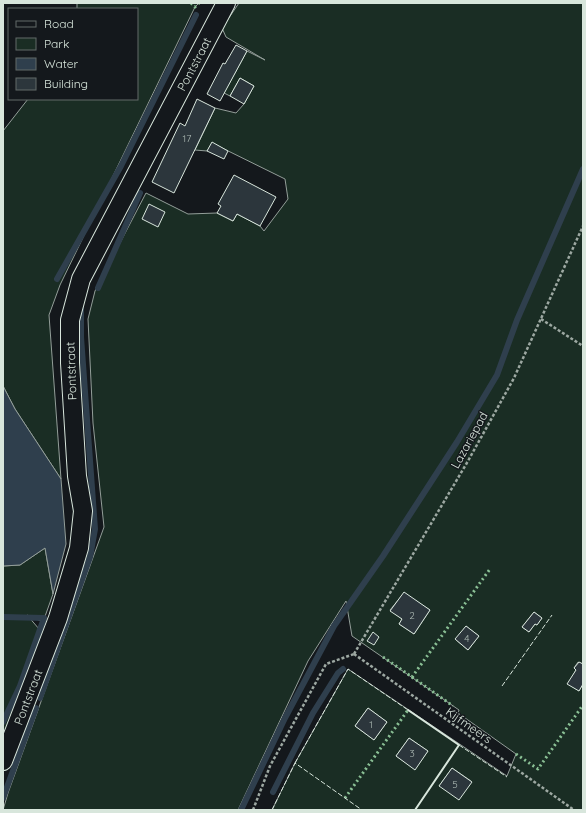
<svg xmlns="http://www.w3.org/2000/svg" width="586" height="813" viewBox="0 0 586 813" font-family="Quicksand,sans-serif">
  <style>
    .green { fill: #1a2d24; stroke: #939e99; fill-rule: evenodd }
    .water { fill: #2f3f4d; stroke: #939e99 }
    .lines { fill: none; stroke-linecap: round; stroke-linejoin: round }
    .stream { stroke: #2f3f4d; stroke-width: 6 }
    .building { fill: #2c363c; stroke: #d8e6dc }
    .street-casing { stroke: #d8e6dc; stroke-width: 20 }
    .path { stroke: #9da8a2; stroke-width: 2.5; stroke-dasharray: 3 2; stroke-linecap: butt }
    .street { stroke: #14181c; stroke-width: 18 }
    .hedge { stroke: #8ac095; stroke-width: 3; stroke-dasharray: 2 3; stroke-linecap: butt }
    .fence { stroke: #d8e6dc; stroke-width: 1; stroke-dasharray: 5 2; stroke-linecap: butt }
    .wall { stroke: #d8e6dc; stroke-width: 2 }
    .labels { text-anchor: middle; dominant-baseline: central; stroke-width: 3; stroke-linejoin: round; paint-order: stroke }
    .number-label { font-size: 10px; fill: #adbab4 }
    .street-label { font-size: 12px; fill: #d8e6dc; stroke: #14181c }
  </style>
  <rect width="100%" height="100%" fill="#14181c"/>
  <g class="green">
    <path d="M77,3H199L195,7L60,285L49,315L61,479L15,409L3,386V131L28,99H137V9H77Z"/>
    <path d="M239,3H583V664L578,662L574,668L576,670L568,684L579,691L583,684V810H272L295,763L348,669L507,776L516,754L458,713L459,710L352,636L346,601L308,661L238,810H3L8,793L104,527L93,423L88,319L95,291L146,193L188,214L217,213L233,221L237,214L260,226L264,231L288,199L285,179L212,143L207,151L195,150L215,108L236,113L244,104L254,86L240,78L230,96L224,93L247,51L265,60L226,37L222,28ZM404,593L430,610L414,634L399,624L402,619L390,610ZM534,612L542,618L537,625L535,624L529,632L522,627ZM466,626L479,636L468,650L456,640ZM368,708L387,722L374,740L355,726ZM409,738L428,751L415,769L396,756ZM452,768L471,781V782L439,786Z"/>
    <path d="M45,548L53,594L43,622L27,615L52,644L3,752V566L20,565Z"/>
  </g>
  <path class="water" d="M3,386L15,409L61,479L66,544L53,594L45,548L20,565L3,566Z"/>
  <g class="lines">
    <g class="stream">
      <path d="M57,279L121,166L196,15"/>
      <path d="M98,288L140,193"/>
      <path d="M3,617L44,618L20,686L3,722"/>
      <path d="M40,698L90,557L95,529L81,337V306"/>
      <path d="M273,792L313,713L338,673L343,669"/>
      <path d="M3,798L36,708"/>
      <path d="M241,810L285,718L334,626L383,556L457,442L497,375L517,320L583,169"/>
    </g>
  </g>
  <g class="building">
    <path d="M236,45L247,51L220,101L207,94L223,63L225,64Z"/>
    <path d="M240,78L254,86L244,104L230,96Z"/>
    <path d="M197,99L215,108L174,193L152,182L180,123L185,126Z"/>
    <path d="M212,142L228,151L224,159L207,151Z"/>
    <path d="M234,175L276,197L260,226L237,214L233,221L217,213L221,206L218,204Z"/>
    <path d="M149,204L165,212L158,227L142,219Z"/>
    <path d="M404,592L430,610L414,634L399,624L402,619L390,611Z"/>
    <path d="M534,612L542,618L537,625L535,624L529,632L522,627Z"/>
    <path d="M466,626L479,636L468,650L455,639Z"/>
    <path d="M373,632L379,637L374,645L367,641Z"/>
    <path d="M579,662L583,664V684L579,691L567,684L576,670L574,668Z"/>
    <path d="M368,708L387,722L374,740L355,726Z"/>
    <path d="M409,738L428,751L415,770L396,756Z"/>
    <path d="M452,768L472,782L459,800L439,786Z"/>
  </g>
  <g class="lines">
    <defs>
      <path id="street" d="M3,761L58,618L79,548L83,511L77,476L70,363V320L81,279L226,3"/>
    </defs>
    <use href="#street" class="street-casing"/>
    <g class="path">
      <path d="M541,319L583,346"/>
      <path d="M354,654L468,461L514,378L583,226"/>
      <path d="M354,654L574,810"/>
      <path d="M253,810L270,766L326,664L354,654"/>
    </g>
    <use href="#street" class="street"/>
    <g class="hedge">
      <path d="M191,3L195,7L199,3"/>
      <path d="M383,657L412,677L490,569"/>
      <path d="M412,677L453,706"/>
      <path d="M516,754L538,769L583,705"/>
      <path d="M345,798L408,710"/>
    </g>
    <g class="fence">
      <path d="M502,686L552,615"/>
      <path d="M459,745L507,777"/>
      <path d="M295,763L348,669L408,710"/>
      <path d="M272,810L295,763L362,810"/>
    </g>
    <path class="wall" d="M408,710L459,745L415,810"/>
  </g>
  <g class="labels">
    <g class="number-label">
      <text x="187" y="138">17</text>
      <text x="412" y="615">2</text>
      <text x="467" y="638">4</text>
      <text x="371" y="724">1</text>
      <text x="412" y="753">3</text>
      <text x="455" y="784">5</text>
    </g>
    <g class="street-label">
      <text transform="translate(194 64) rotate(-62)">Pontstraat</text>
      <text transform="translate(71 371) rotate(-92)">Pontstraat</text>
      <text transform="translate(469 440) rotate(-61)">Lazariepad</text>
      <text transform="translate(28 697) rotate(-69)">Pontstraat</text>
      <text transform="translate(469 725) rotate(35)">Kijfmeers</text>
    </g>
  </g>
  <rect width="586" height="813" fill="none" stroke="#d8e6dc" stroke-width="8"/>
  <rect x="8" y="8" width="130" height="92" fill="#14181c" stroke="#626a69"/>
  <rect x="16" y="21" width="20" height="6" fill="#14181c" stroke="#626a69"/>
  <text x="44" y="28" font-size="12" fill="#d8e6dc">Road</text>
  <rect x="16" y="38" width="20" height="12" fill="#1a2d24" stroke="#626a69"/>
  <text x="44" y="48" font-size="12" fill="#d8e6dc">Park</text>
  <rect x="16" y="58" width="20" height="12" fill="#2f3f4d" stroke="#626a69"/>
  <text x="44" y="68" font-size="12" fill="#d8e6dc">Water</text>
  <rect x="16" y="78" width="20" height="12" fill="#2c363c" stroke="#626a69"/>
  <text x="44" y="88" font-size="12" fill="#d8e6dc">Building</text>
</svg>
